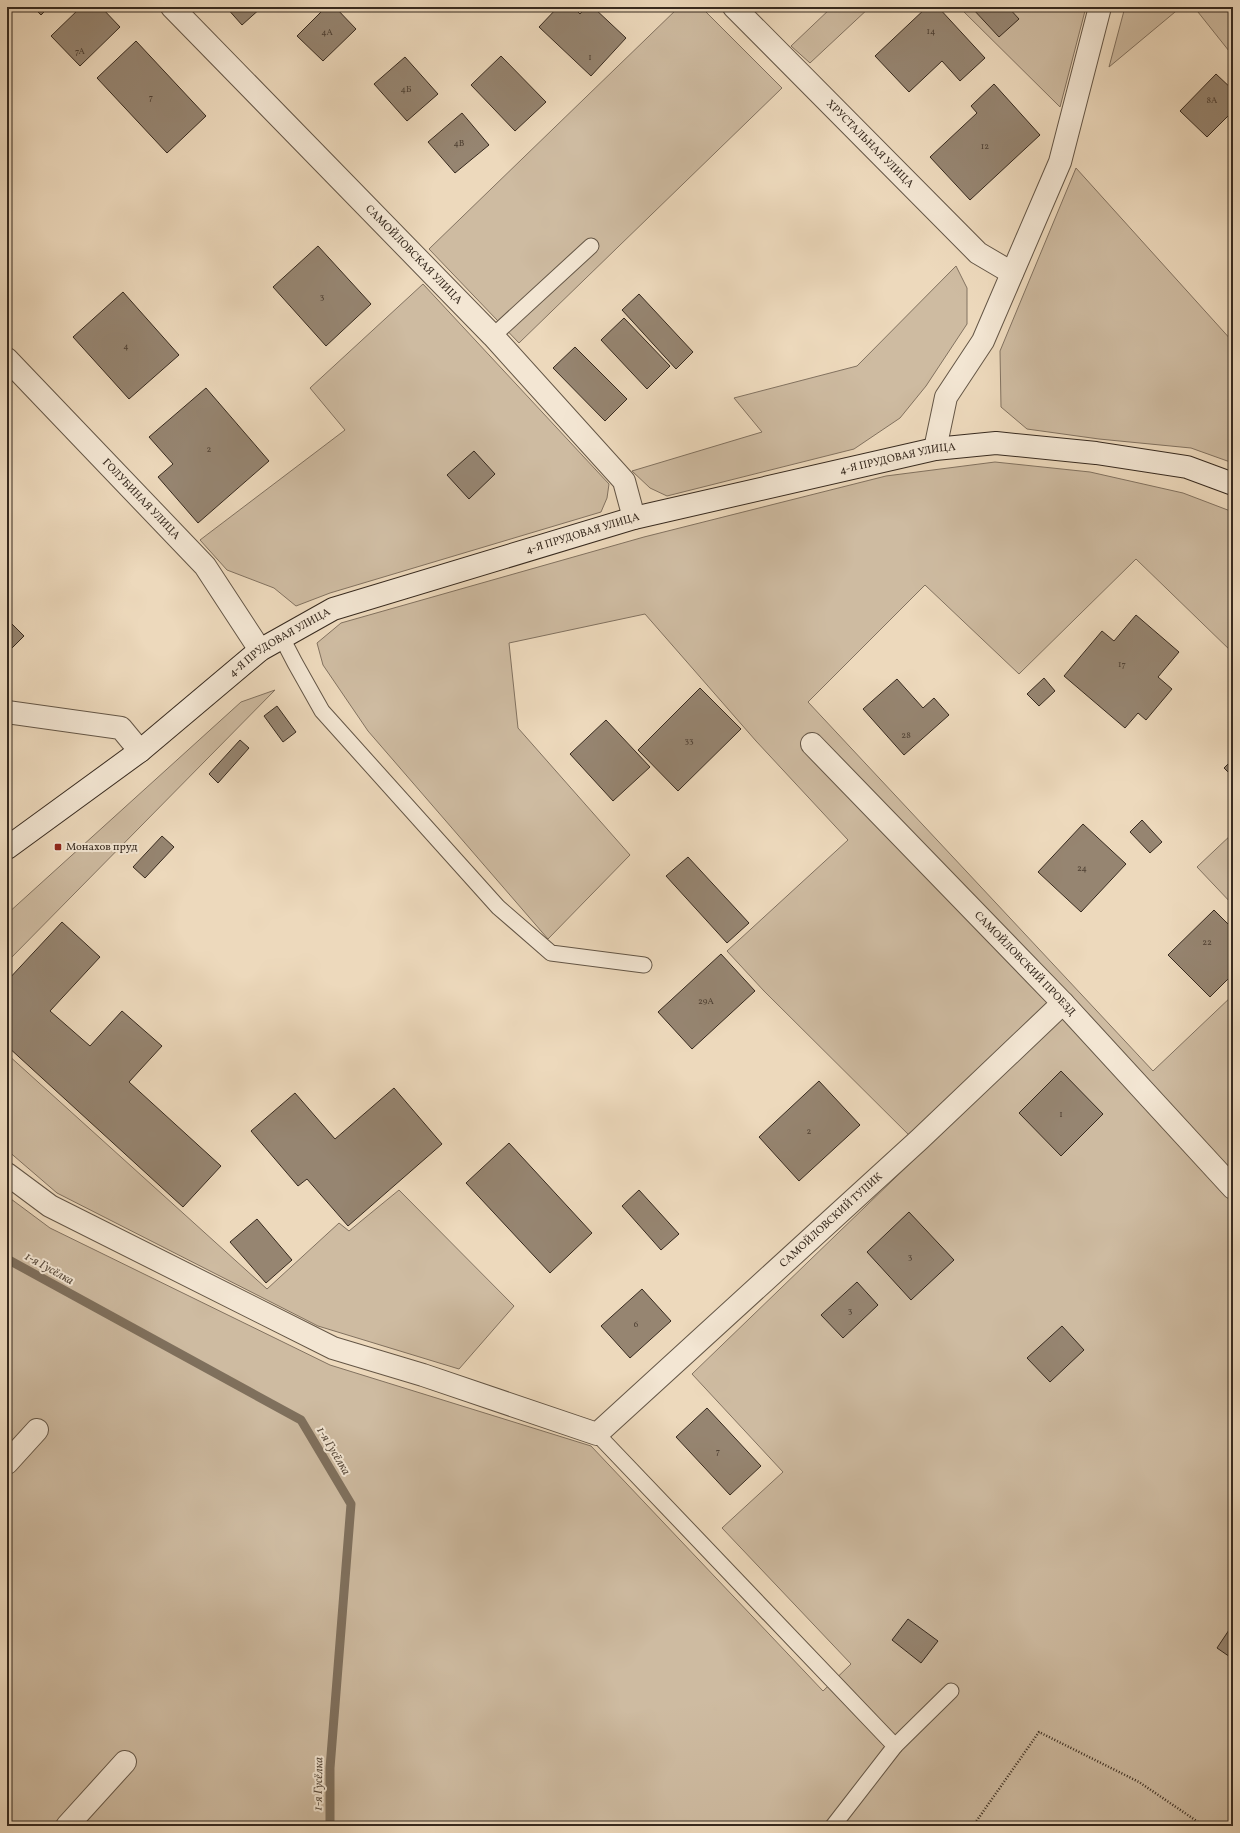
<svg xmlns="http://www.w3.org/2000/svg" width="1240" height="1833" viewBox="0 0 1240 1833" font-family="Vollkorn,serif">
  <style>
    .green { fill: #cebba1; stroke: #827260 }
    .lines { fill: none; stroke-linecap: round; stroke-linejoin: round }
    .stream { stroke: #7f705d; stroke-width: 9 }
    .building { fill: #968571; stroke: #372a1f }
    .service-casing { stroke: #645646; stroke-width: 17 }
    .minor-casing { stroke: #645646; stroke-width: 24 }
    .secondary-casing { stroke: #372a1f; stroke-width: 24 }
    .path { stroke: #372a1f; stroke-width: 2.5; stroke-dasharray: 1 2; stroke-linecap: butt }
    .service { stroke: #f3e6d3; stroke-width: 15 }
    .minor { stroke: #f3e6d3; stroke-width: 22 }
    .secondary { stroke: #f3e6d3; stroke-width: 22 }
    .poi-dot { fill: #8f2418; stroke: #f3e6d3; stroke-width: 1.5 }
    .labels { text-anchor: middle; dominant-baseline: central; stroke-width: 4; stroke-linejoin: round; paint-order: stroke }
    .number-label { font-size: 9px; fill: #4f4134 }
    .street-label { font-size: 11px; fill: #372a1f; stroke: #f3e6d3 }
    .poi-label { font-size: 11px; fill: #372a1f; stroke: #f3e6d3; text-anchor: start }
    .water-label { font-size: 12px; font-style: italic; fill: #5b4d3e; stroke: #f3e6d3 }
  </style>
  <rect width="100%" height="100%" fill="#edd9bc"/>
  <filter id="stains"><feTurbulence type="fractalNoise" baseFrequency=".005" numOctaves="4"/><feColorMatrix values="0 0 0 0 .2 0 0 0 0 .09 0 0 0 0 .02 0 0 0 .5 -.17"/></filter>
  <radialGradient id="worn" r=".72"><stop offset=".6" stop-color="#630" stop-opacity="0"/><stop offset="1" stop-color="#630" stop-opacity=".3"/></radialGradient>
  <g class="green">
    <path d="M679,7H701L782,88L519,343L429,249Z"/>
    <path d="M832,7H870L810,63L791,46Z"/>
    <path d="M959,7H1086L1060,107Z"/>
    <path d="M1125,7H1181L1109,67Z"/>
    <path d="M1194,7H1233V56Z"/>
    <path d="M1076,168L1233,342V463L1191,448L1099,439L1027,429L1001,407L1000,351Z"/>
    <path d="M956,266L967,288V324L926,386L900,418L854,449L667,496L650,488L632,471L762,432L734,398L857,366Z"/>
    <path d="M423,284L609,484L607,498L601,512L330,593L296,606L274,588L227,570L200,540L345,430L310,388Z"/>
    <path d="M995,462L1090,472L1183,493L1233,512V653L1136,559L1019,674L925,585L808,702L1153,1071L1233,995V1826H7V1196L50,1228L330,1365L591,1446L823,1691L851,1664L722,1528L783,1472L692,1374L924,1150L764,991L727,951L848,840L756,741L645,614L509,643L518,728L630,855L548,939L368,731L323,665L317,643L341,623L644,537L886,476Z"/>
    <path d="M275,690L7,962V914L241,702Z"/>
    <path d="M1233,833V905L1197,867Z"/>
    <path d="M7,1054L267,1289L339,1223L349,1231L399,1190L514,1306L459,1369L318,1326L57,1193L7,1150Z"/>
  </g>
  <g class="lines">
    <path class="stream" d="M7,1259L301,1420L351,1504L330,1768V1826"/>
  </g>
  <g class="building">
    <path d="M33,7H49L41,15Z"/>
    <path d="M81,7H101L120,27L80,66L51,36Z"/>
    <path d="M226,7H262L242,25Z"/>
    <path d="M326,7H335L356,29L323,61L297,36Z"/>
    <path d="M558,7H573L580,14L586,7H593L626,38L591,76L539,27Z"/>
    <path d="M927,7H938L985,58L960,81L942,61L909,92L875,56Z"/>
    <path d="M974,7H1008L1019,19L999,37L972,8Z"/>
    <path d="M136,41L206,116L167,153L97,78Z"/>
    <path d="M501,56L546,102L515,131L471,85Z"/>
    <path d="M405,57L438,94L407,121L374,84Z"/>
    <path d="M1216,74L1233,90V111L1207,137L1180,111Z"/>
    <path d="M994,84L1040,135L970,200L930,157L977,113L971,106Z"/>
    <path d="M462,113L489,145L455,173L428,142Z"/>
    <path d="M318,246L371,304L326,346L273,287Z"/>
    <path d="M123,292L179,355L129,399L73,337Z"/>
    <path d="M639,294L693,352L676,369L622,310Z"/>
    <path d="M624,318L670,366L647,389L601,340Z"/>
    <path d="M575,347L627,399L605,421L553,368Z"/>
    <path d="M206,388L269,461L198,523L158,477L173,464L149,437Z"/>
    <path d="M474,451L495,474L469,499L447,475Z"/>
    <path d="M1136,615L1179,652L1158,677L1172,689L1146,720L1138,713L1125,728L1064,676L1102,631L1114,641Z"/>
    <path d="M7,619L24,636L7,653Z"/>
    <path d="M1044,678L1055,691L1039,706L1027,694Z"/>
    <path d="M897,679L923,708L934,698L949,715L904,755L863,709Z"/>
    <path d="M700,688L741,729L678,791L638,750Z"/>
    <path d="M277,706L296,732L283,742L264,716Z"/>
    <path d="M606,720L650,767L613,801L570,754Z"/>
    <path d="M240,740L249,748L218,783L209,774Z"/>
    <path d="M1233,759V777L1224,768Z"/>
    <path d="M1142,820L1162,842L1150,853L1130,832Z"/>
    <path d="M1083,824L1126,864L1081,912L1038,872Z"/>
    <path d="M162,836L174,847L145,878L133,867Z"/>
    <path d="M688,857L749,923L727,943L666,876Z"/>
    <path d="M1214,910L1233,929V974L1210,997L1168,955Z"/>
    <path d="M62,922L100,957L50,1011L90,1046L122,1011L162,1046L129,1082L221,1166L183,1207L7,1046V981Z"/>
    <path d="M721,954L755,991L692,1049L658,1012Z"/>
    <path d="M1061,1071L1103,1114L1061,1156L1019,1113Z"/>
    <path d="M819,1081L860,1125L799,1181L759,1137Z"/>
    <path d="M394,1088L442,1144L348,1226L307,1179L298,1186L251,1131L295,1093L335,1139Z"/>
    <path d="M509,1143L592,1233L550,1273L466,1183Z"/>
    <path d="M639,1190L679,1234L661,1250L622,1206Z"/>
    <path d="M909,1212L954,1260L911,1300L867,1252Z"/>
    <path d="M257,1219L292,1260L266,1283L230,1242Z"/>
    <path d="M857,1282L878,1305L843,1338L821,1315Z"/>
    <path d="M642,1289L671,1321L630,1358L601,1326Z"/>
    <path d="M1062,1326L1084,1350L1050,1382L1027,1358Z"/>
    <path d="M707,1408L761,1466L730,1495L676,1437Z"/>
    <path d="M908,1619L938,1641L921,1663L892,1640Z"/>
    <path d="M1233,1624V1659L1217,1648Z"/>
  </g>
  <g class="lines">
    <defs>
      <g id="service">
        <path d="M493,336L591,246"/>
        <path d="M282,638L295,663L322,711L498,907L551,953L644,965"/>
        <path d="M597,1434L895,1746L833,1826"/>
        <path d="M895,1746L951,1691"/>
      </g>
      <g id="minor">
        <path id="s1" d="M172,7L493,336L624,481L634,518"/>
        <path id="s2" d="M734,7L978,253L1012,273"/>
        <path id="s3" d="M7,359L205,566L260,650"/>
        <path d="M935,449L946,397L983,341L1060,162L1100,7"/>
        <path d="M7,712L121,728L140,751"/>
        <path id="s4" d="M812,744L1063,1003L1233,1188"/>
        <path id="s5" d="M7,1174L50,1206L333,1348L423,1375L597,1434L920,1139L1063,1003"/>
        <path d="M7,1463L37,1430"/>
        <path d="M67,1826L125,1762"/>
      </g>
      <g id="secondary">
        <path id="s6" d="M7,848L140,751L260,650L333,609L634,518L935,449L996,443L1096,453L1187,467L1233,484"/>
      </g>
    </defs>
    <use href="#service" class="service-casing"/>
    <use href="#minor" class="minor-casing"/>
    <use href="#secondary" class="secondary-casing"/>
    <path class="path" d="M973,1826L1039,1732L1139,1782L1204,1826"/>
    <use href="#service" class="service"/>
    <use href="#minor" class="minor"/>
    <use href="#secondary" class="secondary"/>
  </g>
  <rect class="poi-dot" x="54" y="843" width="8" height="8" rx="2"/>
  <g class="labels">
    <g class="number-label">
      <text x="931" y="31">14</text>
      <text x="327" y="32">4А</text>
      <text x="80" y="51">7А</text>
      <text x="590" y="57">1</text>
      <text x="406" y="89">4Б</text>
      <text x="151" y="97">7</text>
      <text x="1212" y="100">8А</text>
      <text x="459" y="143">4В</text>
      <text x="985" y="146">12</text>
      <text x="322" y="296">3</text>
      <text x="126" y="346">4</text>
      <text x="209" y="449">2</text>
      <text x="1122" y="664">17</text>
      <text x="906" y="735">28</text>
      <text x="689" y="740">33</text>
      <text x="1082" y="868">24</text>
      <text x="1207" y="942">22</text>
      <text x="706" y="1001">29А</text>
      <text x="1061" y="1114">1</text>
      <text x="809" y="1131">2</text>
      <text x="910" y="1256">3</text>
      <text x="850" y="1310">3</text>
      <text x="636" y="1324">6</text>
      <text x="718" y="1451">7</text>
    </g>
    <g class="street-label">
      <text stroke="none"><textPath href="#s2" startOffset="193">ХРУСТАЛЬНАЯ УЛИЦА</textPath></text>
      <text stroke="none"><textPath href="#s1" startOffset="346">САМОЙЛОВСКАЯ УЛИЦА</textPath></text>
      <text stroke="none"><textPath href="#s6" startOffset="990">4-Я ПРУДОВАЯ УЛИЦА</textPath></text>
      <text stroke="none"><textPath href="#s3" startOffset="194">ГОЛУБИНАЯ УЛИЦА</textPath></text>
      <text stroke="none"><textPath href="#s6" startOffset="666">4-Я ПРУДОВАЯ УЛИЦА</textPath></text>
      <text stroke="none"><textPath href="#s6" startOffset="342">4-Я ПРУДОВАЯ УЛИЦА</textPath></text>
      <text stroke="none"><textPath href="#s4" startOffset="306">САМОЙЛОВСКИЙ ПРОЕЗД</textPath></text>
      <text stroke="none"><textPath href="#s5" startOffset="965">САМОЙЛОВСКИЙ ТУПИК</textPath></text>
    </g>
    <g class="poi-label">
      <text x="66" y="847">Монахов пруд</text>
    </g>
    <g class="water-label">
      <text transform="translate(49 1269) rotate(29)">1-я Гусёлка</text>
      <text transform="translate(333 1451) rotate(59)">1-я Гусёлка</text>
      <text transform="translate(319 1784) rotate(-89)">1-я Гусёлка</text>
    </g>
  </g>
  <rect width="1240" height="1833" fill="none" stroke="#edd9bc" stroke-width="24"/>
  <rect x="8" y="8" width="1224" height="1817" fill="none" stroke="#372a1f" stroke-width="2"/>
  <rect x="12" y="12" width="1216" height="1809" fill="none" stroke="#372a1f"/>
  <rect width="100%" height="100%" filter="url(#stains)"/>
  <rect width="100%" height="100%" fill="url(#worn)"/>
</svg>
